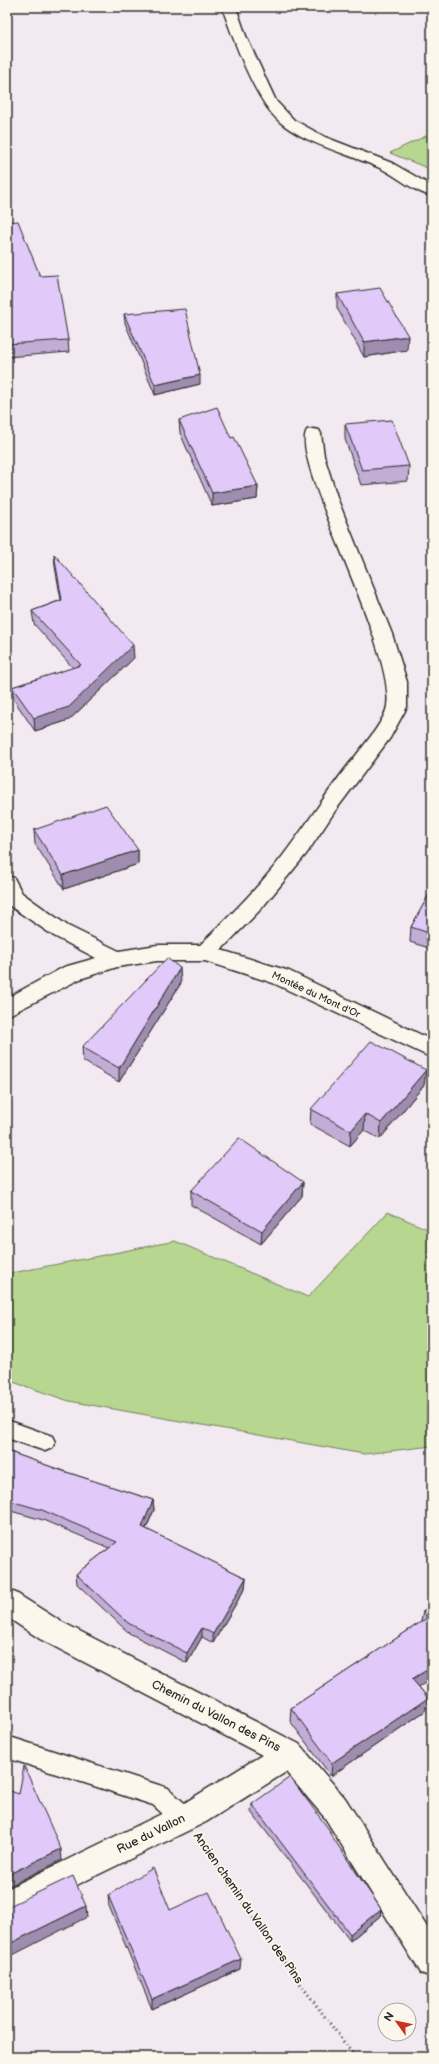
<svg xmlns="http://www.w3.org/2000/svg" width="439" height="2064" viewBox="0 0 439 2064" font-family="'Balsamiq Sans',sans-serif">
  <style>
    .green { fill: #b7d68f; stroke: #71805d }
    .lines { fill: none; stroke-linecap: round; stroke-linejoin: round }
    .lane-casing { stroke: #2b2b2b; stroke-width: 3 }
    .street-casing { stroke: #2b2b2b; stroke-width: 3 }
    .path { stroke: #2b2b2b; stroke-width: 3; stroke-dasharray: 1 3.5; stroke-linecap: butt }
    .lane { fill: #fbf7ec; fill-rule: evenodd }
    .street { fill: #fbf7ec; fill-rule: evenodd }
    .wall { fill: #c2add6; stroke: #2b2b2b }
    .shaded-wall { fill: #9e8dae; stroke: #2b2b2b }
    .building { fill: #e1c9f9; stroke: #2b2b2b }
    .labels { text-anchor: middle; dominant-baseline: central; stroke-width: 3.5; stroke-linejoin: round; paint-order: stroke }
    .street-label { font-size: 10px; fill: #2b2b2b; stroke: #fbf7ec }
    .near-street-label { font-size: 12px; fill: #2b2b2b; stroke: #fbf7ec }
  </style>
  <rect width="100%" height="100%" fill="#f3e9f0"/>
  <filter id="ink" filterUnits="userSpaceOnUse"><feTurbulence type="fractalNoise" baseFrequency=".025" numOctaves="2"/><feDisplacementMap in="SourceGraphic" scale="8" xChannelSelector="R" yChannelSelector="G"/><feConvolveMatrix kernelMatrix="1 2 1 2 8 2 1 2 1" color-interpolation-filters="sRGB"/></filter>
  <g filter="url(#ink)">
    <g class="green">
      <path d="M432,133V170L390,153Z"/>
      <path d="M388,1212L432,1231V1446L364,1454L69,1401L7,1380V1274L175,1241L308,1297Z"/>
    </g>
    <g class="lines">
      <defs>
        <g id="lane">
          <path d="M7,1420L52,1436L55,1442L52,1448L45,1451L7,1438Z"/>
          <path d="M7,1736L168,1788L192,1810L196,1818L192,1826L184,1830L176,1826L153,1805L7,1758Z"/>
        </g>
        <g id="street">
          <path d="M222,7H236L246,36L276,101L294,120L325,137L392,163L432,186V196C414,192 398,177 382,169C350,154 314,147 285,126C256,106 234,40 222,7Z"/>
          <path d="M313,429L319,430L321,434L324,456L338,500L392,634L407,682V707L390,738L335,811L307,853L261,909L221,950L289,971L432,1040V1058L273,983L205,961H157L117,967L80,979L7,1016V998L64,967L96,958L54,936L7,904V876L14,878L22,893L68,926L119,951L157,945H200C233,913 266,880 293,842C310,819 325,796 342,773C353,758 385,723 387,706C396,648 288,458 307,430Z"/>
          <path d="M7,1590L16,1593L60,1621L299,1744L345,1798L432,1935V1977L421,1973L325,1818L286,1772L206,1822L7,1919V1889L186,1802L262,1755L40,1639L7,1617Z"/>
        </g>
      </defs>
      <use href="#lane" class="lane-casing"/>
      <use href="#street" class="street-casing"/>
      <path class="path" d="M207,1851L278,1954L355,2057"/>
      <use href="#lane" class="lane"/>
      <use href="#street" class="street"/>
    </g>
    <g class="wall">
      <path d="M7,222L40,276L68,340L69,352L7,357Z"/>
      <path d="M337,294L407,350L364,357L337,308Z"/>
      <path d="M124,314L200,384L155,395L125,323Z"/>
      <path d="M179,420L231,438L258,486L257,499L212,506L180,433Z"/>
      <path d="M345,424L409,466L408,481L361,485L345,439Z"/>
      <path d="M54,554L134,658L69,720L35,731L14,700L12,687L73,668L34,624L32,611L61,600L55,567Z"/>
      <path d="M34,830L138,850V864L64,889L35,844Z"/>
      <path d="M432,889V949L410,942L411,927Z"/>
      <path d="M181,983L119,1082L83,1061L82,1047Z"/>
      <path d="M426,1070L424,1085L380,1139L364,1130L350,1146L310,1124L311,1109Z"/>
      <path d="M303,1182L302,1196L261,1244L191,1205V1191Z"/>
      <path d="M7,1451L63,1471L153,1500L154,1510L146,1529L246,1578L245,1588L213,1643L202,1637L187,1663L129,1633L77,1584L76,1574L109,1548L43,1520L7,1510Z"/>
      <path d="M432,1605L419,1687L428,1698L425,1711L331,1776L290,1721L291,1708L421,1622L423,1611Z"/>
      <path d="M252,1804L330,1831V1834L381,1909L380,1916L350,1941L251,1812Z"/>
      <path d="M108,1895L170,1910L240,1969L152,2009L109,1906Z"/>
    </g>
    <g class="shaded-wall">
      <path d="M408,336L407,350L364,357V342Z"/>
      <path d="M200,375V384L155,395V385Z"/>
      <path d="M258,486L257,499L212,506V493Z"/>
      <path d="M133,645L134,658L69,720L35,731L34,718Z"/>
      <path d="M138,850V864L64,889L63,875Z"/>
      <path d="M180,968L181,983L119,1082V1068Z"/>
      <path d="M426,1070L424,1085L380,1139L381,1123Z"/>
      <path d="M365,1114L364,1130L350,1146L351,1131Z"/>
      <path d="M303,1182L302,1196L261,1244L262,1231Z"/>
      <path d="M153,1500L154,1510L142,1537V1527Z"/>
      <path d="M246,1578L245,1588L213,1643V1634Z"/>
      <path d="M202,1628V1637L187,1663V1653Z"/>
      <path d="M432,1667V1679L410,1692L412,1679Z"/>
      <path d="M428,1698L425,1711L331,1776L332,1763Z"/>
      <path d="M10,1842L7,1856V1843Z"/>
      <path d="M61,1849L62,1860L7,1887V1875Z"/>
      <path d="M86,1906L87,1917L7,1958V1945Z"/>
      <path d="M381,1909L380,1916L350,1941V1934Z"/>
      <path d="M241,1959L240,1969L152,2009V1999Z"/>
    </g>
    <g class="building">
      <path d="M18,221L40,276L57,275L68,340L7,344V222Z"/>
      <path d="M380,288L408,336L364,342L337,294Z"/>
      <path d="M185,309L200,375L155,385L124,314Z"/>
      <path d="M217,407L231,438L234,437L258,486L212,493L179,420Z"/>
      <path d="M392,420L409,466L362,470L345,424Z"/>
      <path d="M54,554L133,645L69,707L34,718L12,687L81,665L32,611L62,600Z"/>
      <path d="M106,805L138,850L63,875L34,830Z"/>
      <path d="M432,889V934L411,927Z"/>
      <path d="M167,958L180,968L119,1068L82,1047Z"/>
      <path d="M371,1041L426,1070L381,1123L365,1114L351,1131L311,1109Z"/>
      <path d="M239,1138L303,1182L262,1231L191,1191Z"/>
      <path d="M7,1451L63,1471L153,1500L142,1527L246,1578L213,1634L202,1628L187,1653L128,1623L76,1574L117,1542L42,1510L7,1500Z"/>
      <path d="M432,1605V1667L412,1679L428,1698L332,1763L291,1708L427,1618L423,1611Z"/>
      <path d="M24,1766L61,1849L7,1875V1856L10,1842L7,1843V1790L19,1794Z"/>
      <path d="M290,1777L330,1831L329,1832L381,1909L350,1934L252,1804Z"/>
      <path d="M153,1868L170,1910L209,1892L241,1959L152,1999L108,1895Z"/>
      <path d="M73,1876L86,1906L7,1945V1907Z"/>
    </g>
  </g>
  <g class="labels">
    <g class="street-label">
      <text transform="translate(316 995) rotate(25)">Montée du Mont d'Or</text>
    </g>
    <g class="near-street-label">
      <text transform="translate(216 1716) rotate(27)">Chemin du Vallon des Pins</text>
      <text transform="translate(151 1834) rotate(-26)">Rue du Vallon</text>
      <text transform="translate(248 1908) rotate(55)">Ancien chemin du Vallon des Pins</text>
    </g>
  </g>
  <rect width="439" height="2064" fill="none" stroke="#fbf7ec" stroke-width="24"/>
  <rect x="12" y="12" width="415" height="2040" fill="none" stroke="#2b2b2b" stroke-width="1.5" filter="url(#ink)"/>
  <g transform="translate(397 2022) rotate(303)"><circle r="19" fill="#fbf7ec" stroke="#a8a59f"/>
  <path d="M0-3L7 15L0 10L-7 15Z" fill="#c8321e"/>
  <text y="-6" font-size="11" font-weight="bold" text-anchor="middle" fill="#2b2b2b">N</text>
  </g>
</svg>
